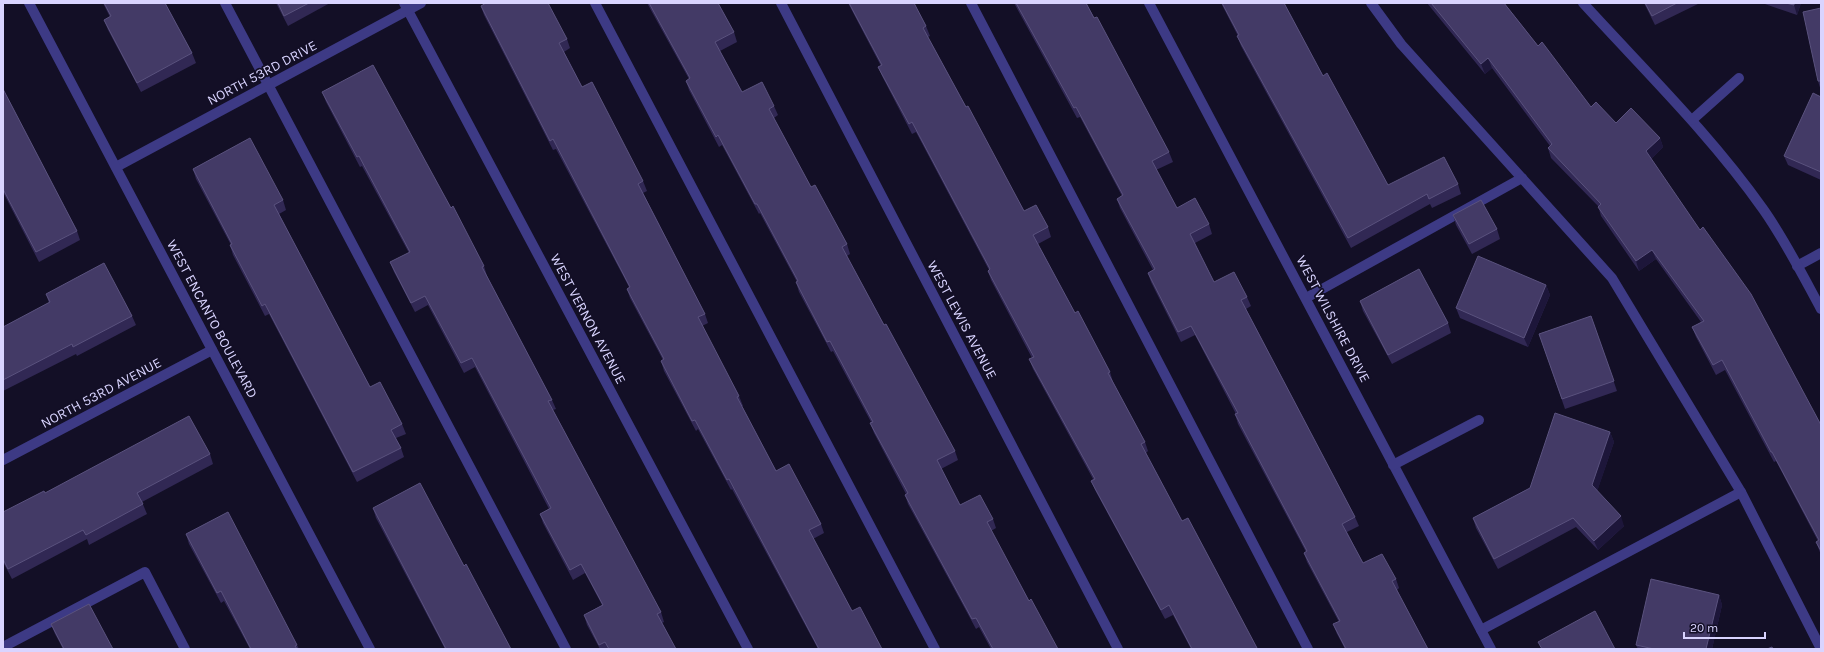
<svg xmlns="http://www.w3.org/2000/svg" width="1824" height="652" viewBox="0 0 1824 652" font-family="Karla,sans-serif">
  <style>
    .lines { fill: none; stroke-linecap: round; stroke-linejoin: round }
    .service { stroke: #3d3a85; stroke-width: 10 }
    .minor { stroke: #3d3a85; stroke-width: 10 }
    .tertiary { stroke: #3d3a85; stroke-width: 10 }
    .wall { fill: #312854 }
    .shaded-wall { fill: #1d163a }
    .building { fill: #433a66; stroke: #5a527e }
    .labels { text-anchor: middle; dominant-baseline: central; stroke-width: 3.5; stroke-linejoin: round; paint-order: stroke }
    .street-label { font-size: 14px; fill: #d9d4ff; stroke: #130f26 }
  </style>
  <rect width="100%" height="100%" fill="#130f26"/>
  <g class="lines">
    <g class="service">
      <path d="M225,3L566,649"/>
      <path d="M595,3L935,649"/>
      <path d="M971,3L1308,649"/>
      <path d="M1371,3L1401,44L1612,278L1741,492L1821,649"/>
      <path d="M1797,266L1821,253"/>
      <path d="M1306,298L1522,178"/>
      <path d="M1481,630L1741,492"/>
      <path d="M3,647L145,572L185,649"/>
    </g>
    <g class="minor">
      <path d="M404,3L748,649"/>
      <path d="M781,3L1118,649"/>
      <path d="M1149,3L1491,649"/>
      <path d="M1583,3C1644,70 1710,134 1763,209C1785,240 1803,276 1821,309"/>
      <path d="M1692,120L1739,78"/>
      <path d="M116,167L421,3"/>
      <path d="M3,460L212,350"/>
      <path d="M1393,465L1479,420"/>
    </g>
    <path class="tertiary" d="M29,3L370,649"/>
  </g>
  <g class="wall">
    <path d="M103,3H165L192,53L196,63L141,92L108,30L104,20L110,17Z"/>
    <path d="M276,3H330L288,26Z"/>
    <path d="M647,3H718L734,32L737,42L720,51L742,92L774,106L778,115L774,118L811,187L847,244L850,254L847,256L884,325L955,451L958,460L941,469L960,505L993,519L996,528L991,531L1029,601L1058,649H991L979,627L976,629L908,504L905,495L906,494L874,433L870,423L871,422L833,351L831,352L799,292L796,282H797L760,213L759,214L722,145L719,147L689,90L686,81L689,79Z"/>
    <path d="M848,3H914L926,26L930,36L928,37L966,107L1024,211L1048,227L1051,237L1038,244L1075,313L1110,372L1113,382L1145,442L1148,451L1146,453L1182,521L1188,518L1257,649H1191L1173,615L1165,619L1095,490L1091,481L1093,479L1033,369L1029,359L1032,358L991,280L988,271L989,270L916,132L912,134L882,76L878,67L881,66Z"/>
    <path d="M1014,3H1086L1169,152L1173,162L1156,170L1177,208L1209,224L1212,234L1195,243L1214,282L1247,297L1251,306L1246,309L1355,517L1359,526L1347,532L1363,563L1396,579L1399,588L1397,590L1428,649H1345L1337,634L1333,624L1339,622L1307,562L1304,553L1306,552L1238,424L1235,414H1236L1195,335L1181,342L1151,282L1148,273L1153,270L1120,208L1117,199L1122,196L1080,117L1077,118Z"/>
    <path d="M1221,3H1284L1323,76L1388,185L1458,184L1461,194L1432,208L1430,204L1351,248L1241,46L1237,36H1238Z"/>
    <path d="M1427,3H1504L1538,46L1591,107L1616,123L1660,138L1663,147L1651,159L1821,425V555L1816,542L1818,541L1776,461L1774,462L1725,370L1716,375L1696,337L1692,327L1701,322L1656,259L1639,271L1601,216L1598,206L1551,158L1548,148L1550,146L1492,68L1485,74Z"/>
    <path d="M1644,3H1700L1655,25Z"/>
    <path d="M1762,3H1801L1797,15Z"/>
    <path d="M481,6L567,39L570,48L564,52L582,87L643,181L647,191L643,193L705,314L708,323L702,326L739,396L743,406H742L776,471L821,524L824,533L813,539L852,611L882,649H818L732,489L731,490L698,429L696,431L664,371L661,361L663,360L630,298L627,289L629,287L556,149L553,150L484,15Z"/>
    <path d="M1821,8V91L1818,81Z"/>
    <path d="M3,89L77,231L80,240L39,262L3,192Z"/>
    <path d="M322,92L451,208L484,266L487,276L552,400L556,409L553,410L661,612L664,622L662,623L676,649H600L587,625L584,615L602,605L585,573L573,580L543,523L540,514L549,509L475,367L464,373L428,305L415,312L394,272L390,262L409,253L362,166L360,167L326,102Z"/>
    <path d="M1821,97V180L1788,165L1784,156Z"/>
    <path d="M193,169L283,200L286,210L279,214L370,387L402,424L406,434L396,438L401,448L404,457L357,482L269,314L265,316L233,255L230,245H231L196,179Z"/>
    <path d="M1453,215L1497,229L1500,239L1472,254L1456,225Z"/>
    <path d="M1546,285L1550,295L1528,347L1460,318L1456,308Z"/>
    <path d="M46,294L132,316L136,325L77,356L76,354L3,391V327L49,303Z"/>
    <path d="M1360,301L1448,323L1451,333L1392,364L1363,311Z"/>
    <path d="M1591,316L1617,391L1565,409L1539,334Z"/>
    <path d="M1610,432L1614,442L1597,491L1624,526L1598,550L1576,527L1498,569L1476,528L1473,518L1530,488Z"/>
    <path d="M210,454L213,464L142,502L147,514L89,545L87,539L12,579L3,562V512L45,493Z"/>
    <path d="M373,508L464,566L511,649H445L376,518Z"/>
    <path d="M186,534L297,645L299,649H250L224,601L221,603L189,544Z"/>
    <path d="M1719,595L1722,605L1712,649H1638L1636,645Z"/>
    <path d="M51,624L113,649H63L55,634Z"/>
  </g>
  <g class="shaded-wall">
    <path d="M1794,3H1801L1797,15L1794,5Z"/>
    <path d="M1488,58L1492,68L1485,74L1481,64Z"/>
    <path d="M1660,138L1663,147L1649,161L1646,151Z"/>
    <path d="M1652,250L1656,259L1639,271L1636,261Z"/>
    <path d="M1546,285L1550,295L1528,347L1524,338Z"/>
    <path d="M1610,432L1614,442L1596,495L1592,485Z"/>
    <path d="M1621,516L1624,526L1598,550L1594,541Z"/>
    <path d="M1719,595L1722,605L1712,649H1706Z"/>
  </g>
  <g class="building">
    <path d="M104,3H165L192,53L137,83L104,20L111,16Z"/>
    <path d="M278,3H309L284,16Z"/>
    <path d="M486,3H548L567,39L559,43L582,87L592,82L643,181L638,184L705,314L698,317L739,396L737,397L776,471L789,464L821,524L809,530L852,611L860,607L882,649H819L729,479L727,480L695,420L692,421L661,361L664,359L627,289L630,287L553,139L550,141L481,6Z"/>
    <path d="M649,3H718L734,32L715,42L742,92L762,82L774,106L769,109L811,187L815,185L847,244L842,247L884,325L886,324L955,451L937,460L960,505L980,495L993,519L987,522L1029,601L1031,599L1058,649H993L976,618L972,619L905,495L908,493L870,423L873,422L830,341L827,342L796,282L798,281L757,204H755L718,135L716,137L686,81L690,78Z"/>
    <path d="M849,3H914L926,26L923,28L966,107L968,106L1024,211L1036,205L1048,227L1033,235L1075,313L1078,311L1110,372L1108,373L1145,442L1141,444L1182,521L1188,518L1257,648L1255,649H1192L1169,605L1161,610L1091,481L1095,479L1029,359L1034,357L988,271L990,269L912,122L909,124L878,67L882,65Z"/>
    <path d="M1016,3H1086L1094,18L1097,17L1169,152L1152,161L1177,208L1195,198L1209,224L1190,234L1214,282L1234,272L1247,297L1241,300L1355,517L1342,524L1363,563L1382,554L1396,579L1392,581L1428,649H1346L1333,624L1340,621L1304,553L1307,551L1235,414L1238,413L1191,326L1178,332L1148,273L1155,269L1117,199L1123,195L1076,107L1074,108Z"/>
    <path d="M1222,3H1284L1323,76L1327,73L1388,185L1444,157L1458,184L1429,199L1427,194L1348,238L1237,36L1239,35Z"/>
    <path d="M1431,3H1504L1538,46L1542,42L1591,107L1596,102L1616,123L1631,108L1660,138L1646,151L1700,230L1703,227L1751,294L1821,425V551L1816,542L1819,540L1772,452H1771L1722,360L1713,365L1692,327L1704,321L1652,250L1636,261L1598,207L1601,204L1548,148L1552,144L1488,58L1481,64Z"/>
    <path d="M1645,3H1677L1652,16Z"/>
    <path d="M1786,3H1794V5Z"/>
    <path d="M1821,8V81H1818L1803,12Z"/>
    <path d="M373,65L451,208L453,206L484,266L482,267L552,400L548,401L661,612L657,614L676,649H609L605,642L599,645L584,615L603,605L581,564L570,570L540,514L551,508L472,358L461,363L425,296L411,303L390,262L410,252L359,156L357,157L322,92Z"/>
    <path d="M3,89L77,231L36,252L3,189Z"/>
    <path d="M1813,93L1821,97V172L1784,156Z"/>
    <path d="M250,138L283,200L274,205L370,387L380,382L402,424L391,430L401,448L353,472L265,304L262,306L230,245L232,244L193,169Z"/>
    <path d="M1481,200L1497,229L1469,244L1453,215Z"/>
    <path d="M1478,256L1546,285L1524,338L1456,308Z"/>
    <path d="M104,263L132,316L73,347L72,344L3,380V327L50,302L46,294Z"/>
    <path d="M1419,269L1448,323L1388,355L1360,301Z"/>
    <path d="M1591,316L1614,381L1562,399L1539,334Z"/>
    <path d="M1555,413L1610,432L1592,485L1621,516L1594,541L1573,518L1494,559L1473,518L1530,488Z"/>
    <path d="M189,416L210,454L137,493L143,504L86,535L83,530L8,569L3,559V512L44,491L45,493Z"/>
    <path d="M420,483L464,566L466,564L511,649H446L373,508Z"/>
    <path d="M228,512L297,645L295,646L297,649H251L221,591L217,593L186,534Z"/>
    <path d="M1651,579L1719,595L1706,649H1654L1636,645Z"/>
    <path d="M89,604L113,649H64L51,624Z"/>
    <path d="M1595,611L1615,649H1542L1538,642Z"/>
    <path d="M1772,647L1773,649H1767Z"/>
  </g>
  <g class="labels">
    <g class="street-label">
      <text transform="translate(262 73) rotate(-28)">NORTH 53RD DRIVE</text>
      <text transform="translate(212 319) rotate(62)">WEST ENCANTO BOULEVARD</text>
      <text transform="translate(588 319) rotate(62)">WEST VERNON AVENUE</text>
      <text transform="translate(1333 319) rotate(62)">WEST WILSHIRE DRIVE</text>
      <text transform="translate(962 320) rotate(62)">WEST LEWIS AVENUE</text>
      <text transform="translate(101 393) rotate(-28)">NORTH 53RD AVENUE</text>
    </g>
  </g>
  <rect width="1824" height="652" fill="none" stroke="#d9d4ff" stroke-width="8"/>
  <path d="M1684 632v6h81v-6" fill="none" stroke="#d9d4ff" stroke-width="2"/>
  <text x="1690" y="632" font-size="12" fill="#d9d4ff" stroke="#130f26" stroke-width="3" paint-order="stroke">20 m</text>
</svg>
